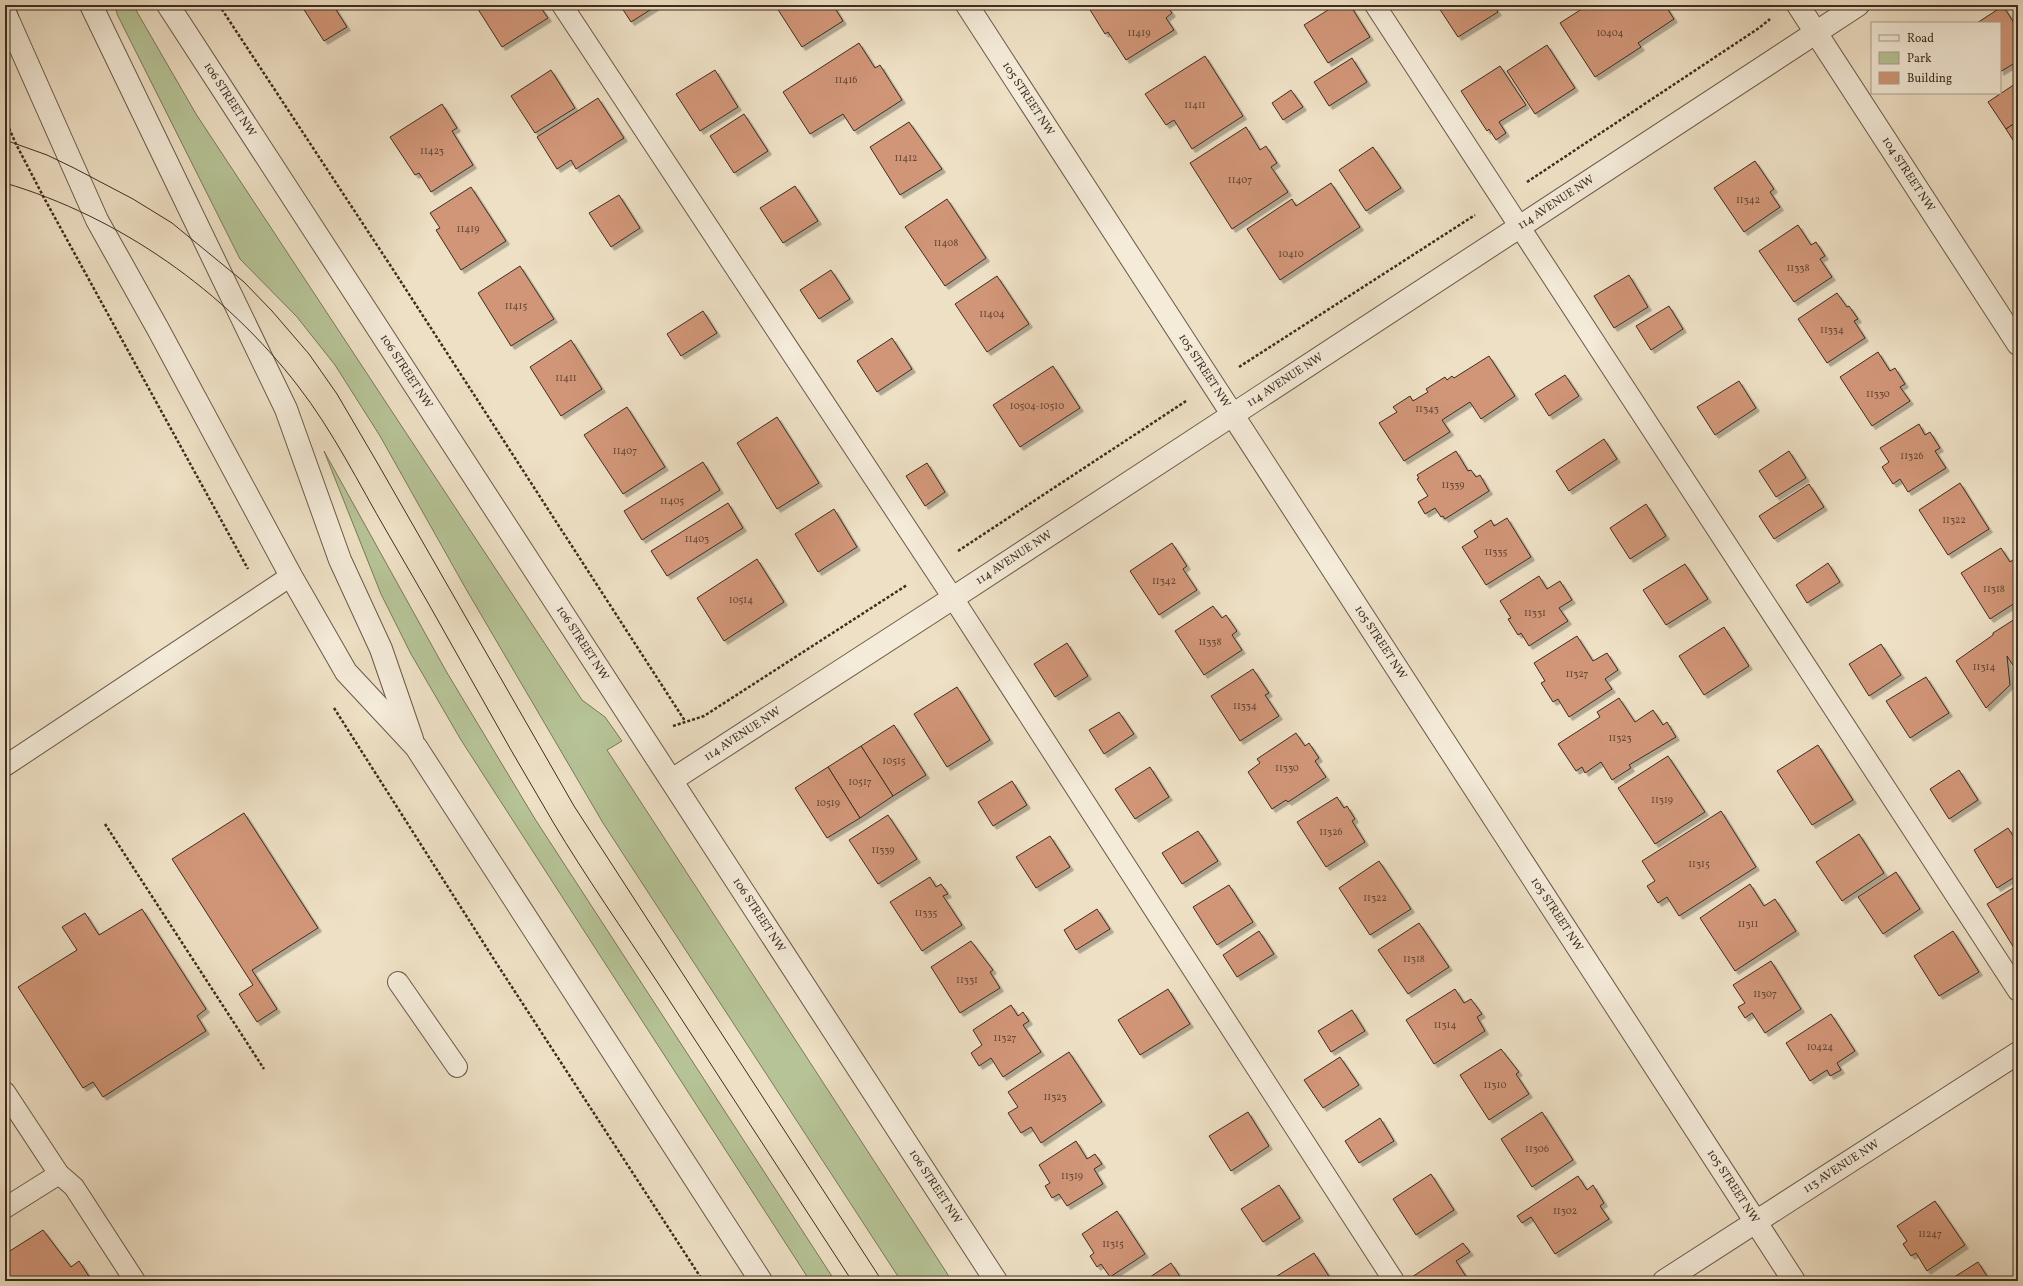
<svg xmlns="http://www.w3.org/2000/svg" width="2023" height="1286" viewBox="0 0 2023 1286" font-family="Vollkorn,serif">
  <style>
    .green { fill: #b6c396; stroke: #7a785b }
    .building { fill: #d19678; stroke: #3e2d20; filter: url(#shadow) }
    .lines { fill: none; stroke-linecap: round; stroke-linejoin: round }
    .service-casing { stroke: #6a5a49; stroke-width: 22 }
    .minor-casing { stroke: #6a5a49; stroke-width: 24 }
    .tertiary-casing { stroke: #6a5a49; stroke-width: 24 }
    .secondary-casing { stroke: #3e2d20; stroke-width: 24 }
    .path { stroke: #3e2d20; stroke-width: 2.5; stroke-dasharray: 3 2; stroke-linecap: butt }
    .service { stroke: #f4ebd9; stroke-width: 20 }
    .minor { stroke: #f4ebd9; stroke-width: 22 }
    .tertiary { stroke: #f4ebd9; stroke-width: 22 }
    .secondary { stroke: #f4ebd9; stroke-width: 22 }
    .tram { stroke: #3e2d20; stroke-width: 1 }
    .labels { text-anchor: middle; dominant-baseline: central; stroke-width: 3; stroke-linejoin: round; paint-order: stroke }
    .number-label { font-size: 10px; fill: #634736 }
    .street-label { font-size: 12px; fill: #3e2d20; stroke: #f4ebd9 }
  </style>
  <defs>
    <filter id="shadow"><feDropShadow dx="3.5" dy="3.5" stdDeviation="0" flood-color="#0004"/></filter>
  </defs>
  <rect width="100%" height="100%" fill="#eee0c5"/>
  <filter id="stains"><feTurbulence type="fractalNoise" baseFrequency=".005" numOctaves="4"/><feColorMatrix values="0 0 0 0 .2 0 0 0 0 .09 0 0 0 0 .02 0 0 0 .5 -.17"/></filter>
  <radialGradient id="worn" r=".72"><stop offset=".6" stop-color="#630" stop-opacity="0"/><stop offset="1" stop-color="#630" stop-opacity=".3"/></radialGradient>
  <g class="green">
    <path d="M115,5H133L196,114L582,700L605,717L622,741L607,750L952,1281H901L603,823L466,589L380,436L335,365L297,317L240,259L117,14Z"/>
    <path d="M324,451L446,671L535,819L835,1281H810L461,740L411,654L381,594Z"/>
  </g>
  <g class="building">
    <path d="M301,5H333L347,27L324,41Z"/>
    <path d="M478,5H539L548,18L502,47L476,6Z"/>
    <path d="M620,5H658L631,22Z"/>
    <path d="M775,5H833L843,21L802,47Z"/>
    <path d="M1087,5H1166L1172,13L1166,18L1174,30L1126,60L1108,32L1105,34Z"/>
    <path d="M1336,5H1350L1370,37L1328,63L1304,25Z"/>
    <path d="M1437,5H1493L1498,12L1458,37Z"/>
    <path d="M1588,5H1665L1674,19L1638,43L1641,47L1595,77L1560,23Z"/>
    <path d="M2003,6L2018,29V61L2000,72V23H1977Z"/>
    <path d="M859,43L875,68L880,65L902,100L854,131L843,114L810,134L783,92Z"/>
    <path d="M1547,45L1575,88L1535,114L1507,71Z"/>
    <path d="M1205,56L1243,116L1192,149L1174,120L1166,125L1145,94Z"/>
    <path d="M1352,58L1367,82L1329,106L1314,82Z"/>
    <path d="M1500,66L1526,105L1499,122L1506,133L1496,140L1489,129L1487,131L1461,91Z"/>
    <path d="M551,70L575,108L535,133L511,96Z"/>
    <path d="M715,70L738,107L700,131L676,94Z"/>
    <path d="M2018,82V121L2006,129L1988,102Z"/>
    <path d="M1291,90L1303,107L1283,120L1272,103Z"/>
    <path d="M598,98L624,138L576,169L571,160L557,169L537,137Z"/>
    <path d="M442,104L457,128L452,131L473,165L431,192L419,173L415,175L390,137Z"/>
    <path d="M744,114L768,151L734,173L710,136Z"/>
    <path d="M2018,121V148L2006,129Z"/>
    <path d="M909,122L942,169L900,195L870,147Z"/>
    <path d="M1246,127L1260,150L1266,146L1277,163L1271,167L1288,192L1232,229L1190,163Z"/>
    <path d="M1373,147L1401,188L1366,211L1339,170Z"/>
    <path d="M1755,161L1774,189L1770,192L1780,207L1744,232L1714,188Z"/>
    <path d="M1331,183L1360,227L1280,280L1247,229L1292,199L1296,206Z"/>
    <path d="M795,186L818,221L783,243L760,208Z"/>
    <path d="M471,187L506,241L461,270L436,230L440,228L430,213Z"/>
    <path d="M619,195L640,228L611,247L589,213Z"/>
    <path d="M947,199L986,258L945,286L905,227Z"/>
    <path d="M1798,225L1811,245L1816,242L1825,256L1820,259L1832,277L1794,302L1759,251Z"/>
    <path d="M520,266L554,319L511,346L478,293Z"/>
    <path d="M831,270L850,299L819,319L800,290Z"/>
    <path d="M1629,275L1648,307L1614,328L1594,296Z"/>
    <path d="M997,276L1029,324L987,352L955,304Z"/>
    <path d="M1837,293L1847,307L1849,306L1858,319L1854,321L1865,338L1827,363L1798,319Z"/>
    <path d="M1669,306L1683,329L1651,350L1636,326Z"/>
    <path d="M703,311L717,333L681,356L667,334Z"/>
    <path d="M892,338L912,369L877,392L857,361Z"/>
    <path d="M571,340L602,389L561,416L530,367Z"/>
    <path d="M1878,352L1890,371L1895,368L1905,384L1900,387L1910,401L1872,426L1840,377Z"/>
    <path d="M1489,356L1515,396L1481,419L1470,402L1442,420L1450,432L1404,461L1379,423L1397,412L1393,407L1410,396L1413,401L1428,392L1426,389L1445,377L1447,380L1452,376L1454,378Z"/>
    <path d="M1053,366L1080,408L1020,447L993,405Z"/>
    <path d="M1565,375L1579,396L1549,416L1535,394Z"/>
    <path d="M1739,381L1756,408L1715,435L1697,407Z"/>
    <path d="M627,407L665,467L623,494L584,435Z"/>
    <path d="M777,417L819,483L777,509L737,443Z"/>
    <path d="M1919,424L1925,435L1930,432L1940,448L1935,451L1946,468L1908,492L1900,479L1893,484L1882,467L1889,462L1880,448Z"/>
    <path d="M1604,439L1617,459L1569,491L1556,471Z"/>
    <path d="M1456,451L1468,471L1471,470L1476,477L1480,475L1489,491L1445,519L1443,516L1441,517L1435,508L1425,514L1418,502L1428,496L1417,479L1419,478L1417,475Z"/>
    <path d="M1789,451L1806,478L1776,497L1759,471Z"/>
    <path d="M703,462L720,490L642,540L624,511Z"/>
    <path d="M927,463L945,492L925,506L906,476Z"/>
    <path d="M1960,483L1989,529L1948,555L1919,510Z"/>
    <path d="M1809,484L1824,507L1774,539L1759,516Z"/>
    <path d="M728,503L743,528L667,576L651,551Z"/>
    <path d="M1646,504L1666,536L1630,559L1610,528Z"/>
    <path d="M834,509L857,547L818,572L795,534Z"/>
    <path d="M1507,518L1531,557L1486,585L1462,547L1478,537L1474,531L1491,520L1494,526Z"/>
    <path d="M1172,543L1187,566L1183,569L1197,590L1159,615L1130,571Z"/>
    <path d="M2001,548L2010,562L2016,558L2018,562V572L2016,574L2018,576V601L1990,619L1961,573Z"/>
    <path d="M757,559L784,602L724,641L697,598Z"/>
    <path d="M1828,563L1840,582L1807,603L1796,585Z"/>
    <path d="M1685,564L1708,599L1666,625L1643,590Z"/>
    <path d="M1539,576L1547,589L1560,581L1572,600L1559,608L1568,621L1529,646L1521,633L1518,635L1508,619L1511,618L1500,601Z"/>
    <path d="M1213,606L1222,618L1226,615L1237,631L1232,635L1242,650L1204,675L1175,631Z"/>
    <path d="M2018,617V673L2007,656L2010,685L1986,708L1956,661L1993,635V633Z"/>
    <path d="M1724,627L1749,666L1704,695L1679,656Z"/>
    <path d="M1577,636L1593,661L1607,653L1618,670L1605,679L1612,689L1569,717L1558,699L1553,702L1541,683L1545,681L1534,663Z"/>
    <path d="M1067,643L1088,676L1055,697L1034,664Z"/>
    <path d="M1881,644L1901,675L1869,696L1849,664Z"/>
    <path d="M1253,669L1269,693L1265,695L1279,716L1240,741L1211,696Z"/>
    <path d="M1926,677L1949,713L1910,738L1886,701Z"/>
    <path d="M957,687L990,740L947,767L914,714Z"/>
    <path d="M1619,698L1635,722L1653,710L1663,725L1667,722L1676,737L1629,765L1631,768L1612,780L1601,762L1585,773L1582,767L1576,771L1558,744L1600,717L1597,712Z"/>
    <path d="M1119,712L1134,734L1104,754L1089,730Z"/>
    <path d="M894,725L926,775L893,796L861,746Z"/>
    <path d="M1296,733L1305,746L1309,743L1319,758L1315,761L1326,777L1288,802L1286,800L1272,809L1248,772L1260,763L1257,759Z"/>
    <path d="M1818,745L1853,800L1812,825L1777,771Z"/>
    <path d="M861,746L893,796L860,818L828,767Z"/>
    <path d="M1668,756L1705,812L1655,844L1618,788Z"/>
    <path d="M828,767L860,818L827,838L795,788Z"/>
    <path d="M1150,767L1169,797L1135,819L1115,789Z"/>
    <path d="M1959,770L1978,800L1949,819L1930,789Z"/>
    <path d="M1012,781L1027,805L993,826L978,802Z"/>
    <path d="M1337,797L1344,808L1347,806L1355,819L1352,821L1365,842L1326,867L1297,822Z"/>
    <path d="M1721,811L1756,867L1679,916L1667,897L1658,903L1647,886L1655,881L1642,861Z"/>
    <path d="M244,813L318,928L252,970L277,1009L257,1022L239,994L253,985L172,859Z"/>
    <path d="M888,815L917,859L878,884L849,840Z"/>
    <path d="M2008,828L2018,843V875L1997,888L1974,850Z"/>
    <path d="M1198,831L1218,861L1182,884L1162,853Z"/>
    <path d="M1859,834L1884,873L1842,901L1816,862Z"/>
    <path d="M1050,836L1070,867L1036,888L1016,857Z"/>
    <path d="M1379,861L1411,909L1370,935L1339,888Z"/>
    <path d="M1896,872L1920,909L1883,934L1858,897Z"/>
    <path d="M930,877L936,887L941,884L948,894L943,896L962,925L922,951L890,902Z"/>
    <path d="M1750,884L1764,906L1775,899L1796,931L1735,971L1700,918Z"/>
    <path d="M1229,885L1253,922L1217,945L1193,907Z"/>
    <path d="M2018,885V945L2014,948L1987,904Z"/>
    <path d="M142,909L206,1009L197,1016L206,1031L103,1097L93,1082L83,1088L18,987L77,950L62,927L85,913L99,935Z"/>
    <path d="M1097,909L1110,929L1076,950L1064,930Z"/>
    <path d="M1419,923L1449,967L1408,994L1378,950Z"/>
    <path d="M1259,931L1274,954L1237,977L1223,955Z"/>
    <path d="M1953,931L1979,972L1939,996L1914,956Z"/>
    <path d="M971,941L993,970L990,972L1000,988L960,1013L931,967Z"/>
    <path d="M1771,961L1801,1009L1765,1033L1752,1013L1745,1018L1738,1007L1745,1003L1733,985Z"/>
    <path d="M1168,989L1190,1024L1140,1055L1118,1020Z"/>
    <path d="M1455,989L1464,1003L1471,999L1482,1014L1477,1017L1485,1031L1434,1064L1406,1020Z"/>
    <path d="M1011,1005L1018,1016L1023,1012L1029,1021L1023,1025L1041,1052L1003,1077L991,1058L979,1066L971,1053L982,1045L973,1030Z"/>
    <path d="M1352,1010L1365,1031L1331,1052L1318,1031Z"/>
    <path d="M1831,1014L1855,1051L1837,1063L1841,1070L1830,1076L1827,1070L1810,1081L1786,1043Z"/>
    <path d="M1501,1049L1519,1072L1516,1074L1529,1094L1489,1120L1460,1075Z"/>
    <path d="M1069,1052L1102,1102L1041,1143L1031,1127L1021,1133L1008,1113L1018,1107L1008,1092Z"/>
    <path d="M1340,1057L1359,1085L1323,1108L1304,1080Z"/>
    <path d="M1248,1112L1269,1146L1231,1171L1209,1136Z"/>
    <path d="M1542,1112L1573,1160L1532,1187L1501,1139Z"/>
    <path d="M1380,1118L1394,1141L1359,1163L1345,1141Z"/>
    <path d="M1076,1141L1087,1159L1095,1154L1102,1164L1094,1169L1103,1184L1067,1206L1059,1194L1052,1198L1045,1186L1050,1183L1039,1165Z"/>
    <path d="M1431,1174L1454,1210L1416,1235L1393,1199Z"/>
    <path d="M1578,1176L1587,1190L1593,1185L1604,1203L1600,1206L1609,1219L1555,1254L1531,1217L1522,1223L1517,1216Z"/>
    <path d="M1279,1185L1300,1218L1263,1242L1241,1209Z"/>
    <path d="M1935,1201L1965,1245L1927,1271L1916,1253L1911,1256L1903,1244L1907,1241L1897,1226Z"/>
    <path d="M1117,1211L1145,1254L1110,1277L1101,1264L1097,1267L1090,1256L1094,1253L1082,1234Z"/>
    <path d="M43,1230L71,1267L79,1261L92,1281H5V1254Z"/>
    <path d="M1463,1243L1470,1252L1456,1261L1469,1281H1415L1412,1277Z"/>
    <path d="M1314,1253L1332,1281H1269Z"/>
    <path d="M1978,1262L1990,1281H1948Z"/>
    <path d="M1171,1263L1183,1281H1144Z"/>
  </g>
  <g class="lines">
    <defs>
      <g id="service">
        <path d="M562,5L953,598L1394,1281"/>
        <path d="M1375,5L2018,991"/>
        <path d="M5,766L291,576"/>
        <path d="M398,982L457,1067"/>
        <path d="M5,1092L59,1174L74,1187L135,1281"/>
        <path d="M5,1208L59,1174"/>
      </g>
      <g id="minor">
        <path id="s1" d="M168,5L996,1281"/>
        <path id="s2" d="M967,5L1794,1281"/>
        <path id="s3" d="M1798,5L2018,344"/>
        <path id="s4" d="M672,780L953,598L1858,5"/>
        <path id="s5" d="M1664,1281L2018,1053"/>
      </g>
      <g id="tertiary">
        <path d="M91,5L286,409L340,560L381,649L412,739"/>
        <path d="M5,13L97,220L158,329L291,576L346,672L416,747L761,1281"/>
      </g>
      <path id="secondary" d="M5,16L7,18"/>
    </defs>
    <use href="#service" class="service-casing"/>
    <use href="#minor" class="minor-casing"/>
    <use href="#tertiary" class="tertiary-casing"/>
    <use href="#secondary" class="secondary-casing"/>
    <g class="path">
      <path d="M219,5L394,271L685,721"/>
      <path d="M5,119L16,144L43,196L248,569"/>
      <path d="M1527,182L1759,28L1770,19"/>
      <path d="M1239,367L1475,215"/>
      <path d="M958,551L1186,401"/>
      <path d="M334,708L495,961L703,1281"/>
      <path d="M673,726L704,716L907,585"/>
      <path d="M105,824L264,1069"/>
    </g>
    <use href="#service" class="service"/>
    <use href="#minor" class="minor"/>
    <use href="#tertiary" class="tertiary"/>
    <use href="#secondary" class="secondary"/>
    <g class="tram">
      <path d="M5,140L47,155L74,168L133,199L172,223L244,282L272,311L309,354L337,394L378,464L574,806L882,1281"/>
      <path d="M5,183C120,217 225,291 298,386C333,431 359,484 387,532C444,628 496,727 553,822C586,877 623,930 658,983C723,1082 787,1182 852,1281"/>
    </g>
  </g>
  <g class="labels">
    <g class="number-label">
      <text x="1139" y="33">11419</text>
      <text x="1610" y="33">10404</text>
      <text x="846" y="80">11416</text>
      <text x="1195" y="105">11411</text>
      <text x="432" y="151">11423</text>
      <text x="906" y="158">11412</text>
      <text x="1240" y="180">11407</text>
      <text x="1748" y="200">11342</text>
      <text x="468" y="229">11419</text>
      <text x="946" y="243">11408</text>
      <text x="1291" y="254">10410</text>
      <text x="1798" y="268">11338</text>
      <text x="516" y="306">11415</text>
      <text x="992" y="314">11404</text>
      <text x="1832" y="330">11334</text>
      <text x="566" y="378">11411</text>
      <text x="1878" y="394">11330</text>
      <text x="1037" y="406">10504-10510</text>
      <text x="1427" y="409">11343</text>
      <text x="625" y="451">11407</text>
      <text x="1912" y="456">11326</text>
      <text x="1453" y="485">11339</text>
      <text x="672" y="501">11405</text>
      <text x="1954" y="520">11322</text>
      <text x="697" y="539">11403</text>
      <text x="1496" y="552">11335</text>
      <text x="1164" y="581">11342</text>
      <text x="1994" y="589">11318</text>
      <text x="741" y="600">10514</text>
      <text x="1535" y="613">11331</text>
      <text x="1210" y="642">11338</text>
      <text x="1984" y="667">11314</text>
      <text x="1577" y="674">11327</text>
      <text x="1245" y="706">11334</text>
      <text x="1620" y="738">11323</text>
      <text x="894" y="761">10515</text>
      <text x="1287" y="768">11330</text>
      <text x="860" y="782">10517</text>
      <text x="1662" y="800">11319</text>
      <text x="828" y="803">10519</text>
      <text x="1331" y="832">11326</text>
      <text x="883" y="850">11339</text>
      <text x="1699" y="864">11315</text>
      <text x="1375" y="898">11322</text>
      <text x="926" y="913">11335</text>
      <text x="1748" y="924">11311</text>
      <text x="1414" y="959">11318</text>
      <text x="967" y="980">11331</text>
      <text x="1765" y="994">11307</text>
      <text x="1445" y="1025">11314</text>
      <text x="1005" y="1038">11327</text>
      <text x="1820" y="1047">10424</text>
      <text x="1495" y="1085">11310</text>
      <text x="1055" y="1097">11323</text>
      <text x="1537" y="1149">11306</text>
      <text x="1072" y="1176">11319</text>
      <text x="1565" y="1211">11302</text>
      <text x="1930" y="1234">11247</text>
      <text x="1113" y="1244">11315</text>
    </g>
    <g class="street-label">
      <text stroke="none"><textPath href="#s1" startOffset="113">106 STREET NW</textPath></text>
      <text stroke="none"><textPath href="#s2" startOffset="112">105 STREET NW</textPath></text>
      <text stroke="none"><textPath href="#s3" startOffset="202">104 STREET NW</textPath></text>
      <text stroke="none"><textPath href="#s4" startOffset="1056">114 AVENUE NW</textPath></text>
      <text stroke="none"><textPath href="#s1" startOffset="437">106 STREET NW</textPath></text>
      <text stroke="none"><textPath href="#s2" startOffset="436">105 STREET NW</textPath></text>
      <text stroke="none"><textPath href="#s4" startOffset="732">114 AVENUE NW</textPath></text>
      <text stroke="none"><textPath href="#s4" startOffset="408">114 AVENUE NW</textPath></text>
      <text stroke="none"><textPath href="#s1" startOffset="761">106 STREET NW</textPath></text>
      <text stroke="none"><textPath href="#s2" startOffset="760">105 STREET NW</textPath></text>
      <text stroke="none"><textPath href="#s4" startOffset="84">114 AVENUE NW</textPath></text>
      <text stroke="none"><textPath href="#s1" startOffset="1085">106 STREET NW</textPath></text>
      <text stroke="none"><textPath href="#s2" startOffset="1084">105 STREET NW</textPath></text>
      <text stroke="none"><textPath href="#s5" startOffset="211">113 AVENUE NW</textPath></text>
      <text stroke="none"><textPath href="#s1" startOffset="1409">106 STREET NW</textPath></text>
      <text stroke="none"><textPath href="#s2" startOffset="1408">105 STREET NW</textPath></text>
    </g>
  </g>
  <rect width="2023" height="1286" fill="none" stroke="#eee0c5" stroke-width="20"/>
  <rect x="6" y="6" width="2011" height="1274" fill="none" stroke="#3e2d20" stroke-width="2"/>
  <rect x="10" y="10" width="2003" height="1266" fill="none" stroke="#3e2d20"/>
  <rect x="1871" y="22" width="130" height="72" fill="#f4ebd9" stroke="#ab9f8f"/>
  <rect x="1879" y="35" width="20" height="6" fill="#f4ebd9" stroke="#ab9f8f"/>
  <text x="1907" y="42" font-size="12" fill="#3e2d20">Road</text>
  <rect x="1879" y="52" width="20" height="12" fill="#b6c396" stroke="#ab9f8f"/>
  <text x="1907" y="62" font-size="12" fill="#3e2d20">Park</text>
  <rect x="1879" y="72" width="20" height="12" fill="#d19678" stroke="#ab9f8f"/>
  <text x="1907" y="82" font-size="12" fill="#3e2d20">Building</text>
  <rect width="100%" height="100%" filter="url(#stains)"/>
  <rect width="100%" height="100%" fill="url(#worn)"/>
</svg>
